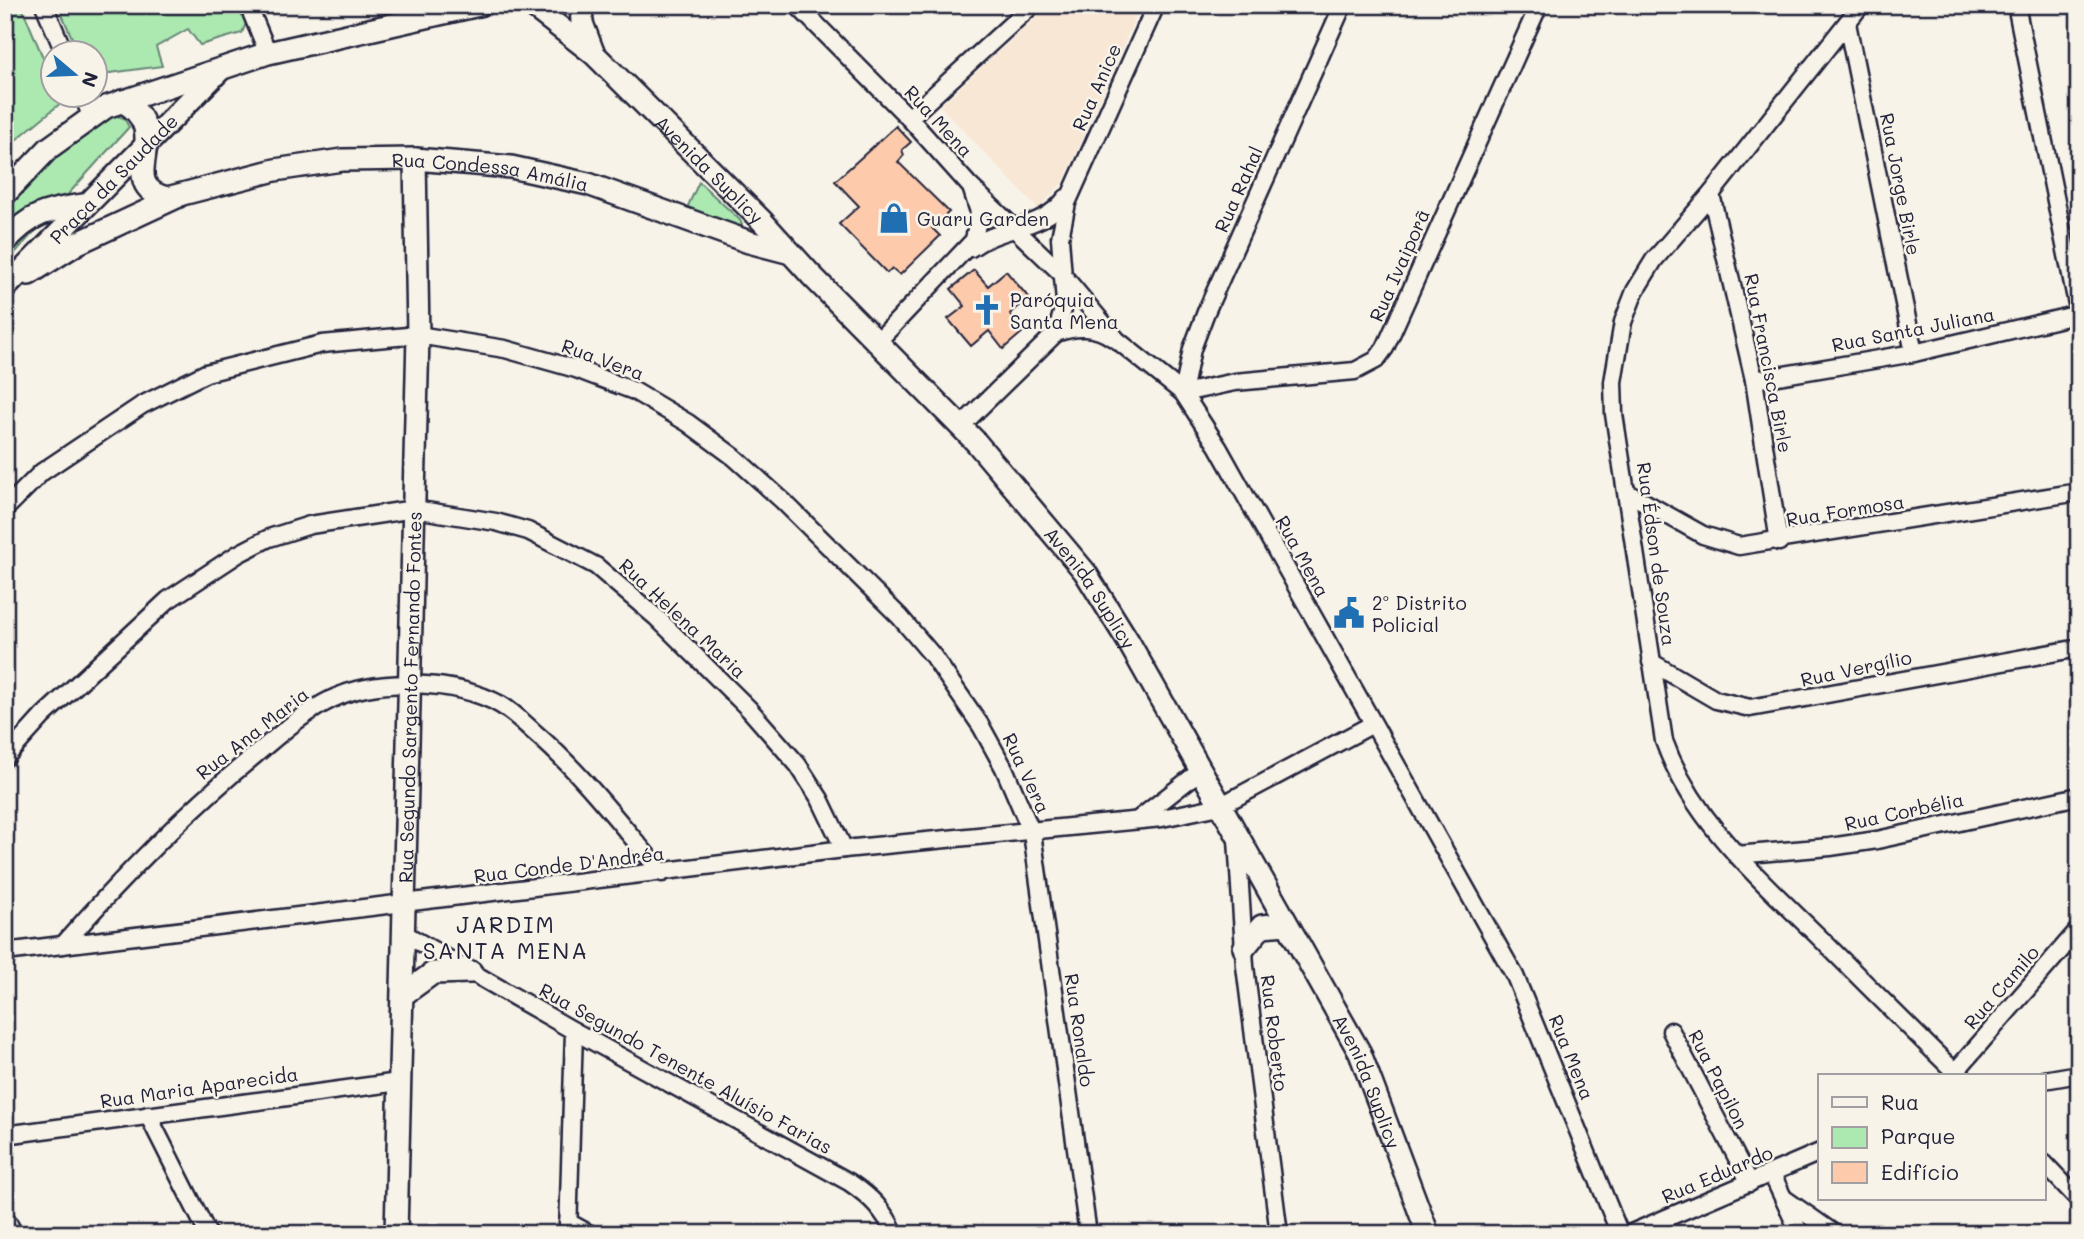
<svg xmlns="http://www.w3.org/2000/svg" width="2084" height="1239" viewBox="0 0 2084 1239" font-family="Mali,sans-serif">
  <style>
    .built { fill: #f9e7d6 }
    .green { fill: #abe9b0; stroke: #668676; stroke-width: 2 }
    .building { fill: #fdcbac; stroke: #22223b; stroke-width: 2 }
    .lines { fill: none; stroke-linecap: round; stroke-linejoin: round }
    .street-casing { stroke: #22223b; stroke-width: 21 }
    .secondary-casing { stroke: #22223b; stroke-width: 26 }
    .street { stroke: #f7f3e8; stroke-width: 16 }
    .secondary { stroke: #f7f3e8; stroke-width: 21 }
    .labels { text-anchor: middle; dominant-baseline: central; stroke-width: 5; stroke-linejoin: round; paint-order: stroke }
    .street-label { font-size: 19px; fill: #22223b; stroke: #f7f3e8 }
    .poi-label { font-size: 19px; fill: #22223b; stroke: #f7f3e8; text-anchor: start }
    .quarter-label { font-size: 23px; letter-spacing: 2px; fill: #22223b; stroke: #f7f3e8 }
  </style>
  <rect width="100%" height="100%" fill="#f7f3e8"/>
  <filter id="ink" filterUnits="userSpaceOnUse"><feTurbulence type="fractalNoise" baseFrequency=".0143" numOctaves="2"/><feDisplacementMap in="SourceGraphic" scale="14" xChannelSelector="R" yChannelSelector="G"/><feConvolveMatrix kernelMatrix="1 2 1 2 8 2 1 2 1" color-interpolation-filters="sRGB"/></filter>
  <g filter="url(#ink)">
    <path class="built" d="M1049,5H1141L1064,181L1038,209L940,106Z"/>
    <g class="green">
      <path d="M5,5H21L52,79V94L59,95L62,102L5,149Z"/>
      <path d="M58,5H239L247,21L242,33L200,45L188,29L156,47L162,66L95,75L94,52H78Z"/>
      <path d="M113,115L124,118L129,127L5,264V208L60,151Z"/>
      <path d="M699,182L740,220L742,225L736,227L687,208Z"/>
    </g>
    <g class="building">
      <path d="M896,126L911,142L902,150L904,155L898,162L949,212L932,228L940,236L900,275L892,268L887,273L839,224L859,206L835,181Z"/>
      <path d="M974,270L988,286L1006,271L1029,298L1010,314L1024,331L1003,349L989,331L971,346L948,319L965,306L951,289Z"/>
    </g>
    <g class="lines">
      <defs>
        <g id="street">
          <path d="M44,5L64,52"/>
          <path d="M248,5L268,53"/>
          <path d="M797,5L909,118L969,185L1061,273L1117,340L1183,393L1218,447L1515,976L1620,1234"/>
          <path d="M1861,5L1711,194L1654,260L1635,291L1623,322L1613,382L1614,414L1664,741C1693,822 1759,878 1819,937C1865,983 1912,1030 1959,1076"/>
          <path d="M2016,5L2079,314"/>
          <path d="M1847,23L1914,353"/>
          <path d="M82,94L91,115"/>
          <path d="M909,118L1032,5"/>
          <path d="M1711,194L1754,380L1779,542"/>
          <path d="M971,248C1003,225 1043,230 1066,198"/>
          <path d="M1056,333C1076,326 1095,325 1113,338"/>
          <path d="M879,340L974,240L979,212L972,190"/>
          <path d="M1754,380L1914,353L2079,314"/>
          <path d="M1183,393L1235,382L1355,371L1376,360L1385,348L1539,5"/>
          <path d="M1183,393L1192,349L1206,312L1343,5"/>
          <path d="M961,426L1056,333L1065,303L1060,238L1067,203L1156,5"/>
          <path d="M1628,493L1703,535L1739,546L2079,492"/>
          <path d="M5,509L42,472L142,405L206,373L322,344L418,335L505,349L576,369L634,391L688,423L734,457L783,501L900,617L933,656L981,726L1004,768L1032,833L1088,1234"/>
          <path d="M1651,662L1716,700L1750,708L2079,648"/>
          <path d="M5,758L43,716L168,600L238,554L269,538L310,525L414,509L496,522L528,531L596,566L657,618L749,709L798,765L820,799L844,849"/>
          <path d="M1140,818L1200,771"/>
          <path d="M1237,839L1245,966L1279,1234"/>
          <path d="M1736,855L1830,847L1877,840L2079,796"/>
          <path d="M405,934L574,1031L849,1182C871,1197 884,1210 895,1234"/>
          <path d="M63,945C122,877 184,813 255,755C279,735 303,713 332,699C377,677 457,680 501,705C513,712 524,723 534,732C582,773 621,825 662,873"/>
          <path d="M5,952L844,849L1162,818L1220,806L1371,725"/>
          <path d="M1671,1031L1750,1183"/>
          <path d="M1955,1072L2079,929"/>
          <path d="M2044,1080L2079,1074"/>
          <path d="M148,1115L208,1234"/>
          <path d="M5,1135L399,1082"/>
          <path d="M2044,1163L2079,1200"/>
          <path d="M1772,1174L1800,1234"/>
          <path d="M1785,1199L1835,1234"/>
          <path d="M568,1222L590,1234"/>
          <path d="M568,1234L574,1031"/>
          <path d="M1629,1234L1820,1152"/>
        </g>
        <g id="secondary">
          <path id="s1" d="M531,5L594,54L762,221L811,275L975,441L1085,572L1128,641L1360,1053L1428,1234"/>
          <path d="M581,5L582,23L593,52"/>
          <path id="s2" d="M122,101C178,132 111,184 167,198L275,170L342,160L415,159L511,167L588,184L749,242L791,253"/>
          <path d="M5,194L49,148L106,107L268,53L479,5"/>
          <path d="M5,242C31,213 47,210 84,205"/>
          <path d="M29,274L78,243L177,197"/>
          <path id="s3" d="M5,288L220,70"/>
          <path d="M1244,948L1262,926L1286,924"/>
          <path d="M404,994L433,973L471,972"/>
          <path d="M5,1222L11,1234"/>
          <path id="s4" d="M396,1234L418,335L415,159"/>
        </g>
      </defs>
      <use href="#street" class="street-casing"/>
      <use href="#secondary" class="secondary-casing"/>
      <use href="#street" class="street"/>
      <use href="#secondary" class="secondary"/>
    </g>
  </g>
  <defs>
    <symbol id="shop-bare" viewBox="-9 -9 18 18"><path d="M-5-2.5h2.3a2.7 3.5 0 0 1 5.4 0H5L5.5 6h-11ZM-1.5-2.5h3a1.5 2.3 0 0 0-3 0Z" fill="#1f6fb2" stroke="#f7f3e8" stroke-width="2.5" paint-order="stroke"/></symbol>
    <symbol id="church-bare" viewBox="-9 -9 18 18"><path d="M-1.2-6h2.4v3.5h3.3v2.4h-3.3V6h-2.4V-.1h-3.3v-2.4h3.3Z" fill="#1f6fb2" stroke="#f7f3e8" stroke-width="2.5" paint-order="stroke"/></symbol>
    <symbol id="civic-bare" viewBox="-9 -9 18 18"><path d="M-.6-6.5H3V-4.5H.6V-3L4-1V1h2V6H-6V1h2V-1L-.6-3ZM-1.2 2.5V6h2.4V2.5Z" fill="#1f6fb2" stroke="#f7f3e8" stroke-width="2.5" paint-order="stroke"/></symbol>
  </defs>
  <g fill-rule="evenodd">
    <use href="#shop-bare" x="872" y="196" width="44" height="44"/>
    <use href="#church-bare" x="965" y="288" width="44" height="44"/>
    <use href="#civic-bare" x="1327" y="591" width="44" height="44"/>
  </g>
  <g class="labels">
    <g class="street-label">
      <text transform="translate(1096 87) rotate(-66)">Rua Anice</text>
      <text transform="translate(939 121) rotate(47)">Rua Mena</text>
      <text stroke="none"><textPath href="#s1" startOffset="243">Avenida Suplicy</textPath></text>
      <text stroke="none"><textPath href="#s2" startOffset="448">Rua Condessa Amália</textPath></text>
      <text stroke="none"><textPath href="#s3" startOffset="154">Praça da Saudade</textPath></text>
      <text transform="translate(1901 184) rotate(79)">Rua Jorge Birle</text>
      <text transform="translate(1238 189) rotate(-66)">Rua Rahal</text>
      <text transform="translate(1399 265) rotate(-66)">Rua Ivaiporã</text>
      <text transform="translate(1913 329) rotate(-11)">Rua Santa Juliana</text>
      <text transform="translate(603 359) rotate(20)">Rua Vera</text>
      <text transform="translate(1769 363) rotate(79)">Rua Francisca Birle</text>
      <text transform="translate(1845 510) rotate(-9)">Rua Formosa</text>
      <text transform="translate(1657 554) rotate(82)">Rua Édson de Souza</text>
      <text transform="translate(1303 556) rotate(61)">Rua Mena</text>
      <text stroke="none"><textPath href="#s1" startOffset="810">Avenida Suplicy</textPath></text>
      <text transform="translate(683 618) rotate(43)">Rua Helena Maria</text>
      <text transform="translate(1856 668) rotate(-12)">Rua Vergílio</text>
      <text stroke="none"><textPath href="#s4" startOffset="537">Rua Segundo Sargento Fernando Fontes</textPath></text>
      <text transform="translate(252 733) rotate(-38)">Rua Ana Maria</text>
      <text transform="translate(1027 773) rotate(65)">Rua Vera</text>
      <text transform="translate(1904 811) rotate(-12)">Rua Corbélia</text>
      <text transform="translate(569 864) rotate(-7)">Rua Conde D'Andréa</text>
      <text transform="translate(2001 987) rotate(-49)">Rua Camilo</text>
      <text transform="translate(1080 1030) rotate(82)">Rua Ronaldo</text>
      <text transform="translate(1275 1033) rotate(83)">Rua Roberto</text>
      <text transform="translate(1572 1057) rotate(68)">Rua Mena</text>
      <text transform="translate(686 1068) rotate(29)">Rua Segundo Tenente Aluísio Farias</text>
      <text transform="translate(1719 1079) rotate(63)">Rua Papilon</text>
      <text stroke="none"><textPath href="#s1" startOffset="1377">Avenida Suplicy</textPath></text>
      <text transform="translate(199 1087) rotate(-8)">Rua Maria Aparecida</text>
      <text transform="translate(1717 1174) rotate(-23)">Rua Eduardo</text>
    </g>
    <g class="poi-label">
      <text x="917" y="218">Guaru Garden</text>
      <text x="1010" y="299">Paróquia<tspan x="1010" dy="22">Santa Mena</tspan></text>
      <text x="1372" y="602">2º Distrito<tspan x="1372" dy="22">Policial</tspan></text>
    </g>
    <g class="quarter-label">
      <text x="506" y="924">JARDIM<tspan x="506" dy="26">SANTA MENA</tspan></text>
    </g>
  </g>
  <rect width="2084" height="1239" fill="none" stroke="#f7f3e8" stroke-width="28"/>
  <rect x="14" y="14" width="2056" height="1211" fill="none" stroke="#22223b" stroke-width="2.5" filter="url(#ink)"/>
  <rect x="1818" y="1074" width="228" height="126" fill="#f7f3e8" stroke="#a29fa3" stroke-width="2"/>
  <rect x="1832" y="1097" width="35" height="10" fill="#f7f3e8" stroke="#a29fa3" stroke-width="2"/>
  <text x="1881" y="1110" font-size="21" fill="#22223b">Rua</text>
  <rect x="1832" y="1127" width="35" height="21" fill="#abe9b0" stroke="#a29fa3" stroke-width="2"/>
  <text x="1881" y="1144" font-size="21" fill="#22223b">Parque</text>
  <rect x="1832" y="1162" width="35" height="21" fill="#fdcbac" stroke="#a29fa3" stroke-width="2"/>
  <text x="1881" y="1180" font-size="21" fill="#22223b">Edifício</text>
  <g transform="translate(74 74) rotate(109)"><circle r="33" fill="#f7f3e8" stroke="#a29fa3" stroke-width="2"/>
  <path d="M0-5L12 26L0 18L-12 26Z" fill="#1f6fb2"/>
  <text y="-10" font-size="19" font-weight="bold" text-anchor="middle" fill="#22223b">N</text>
  </g>
</svg>
